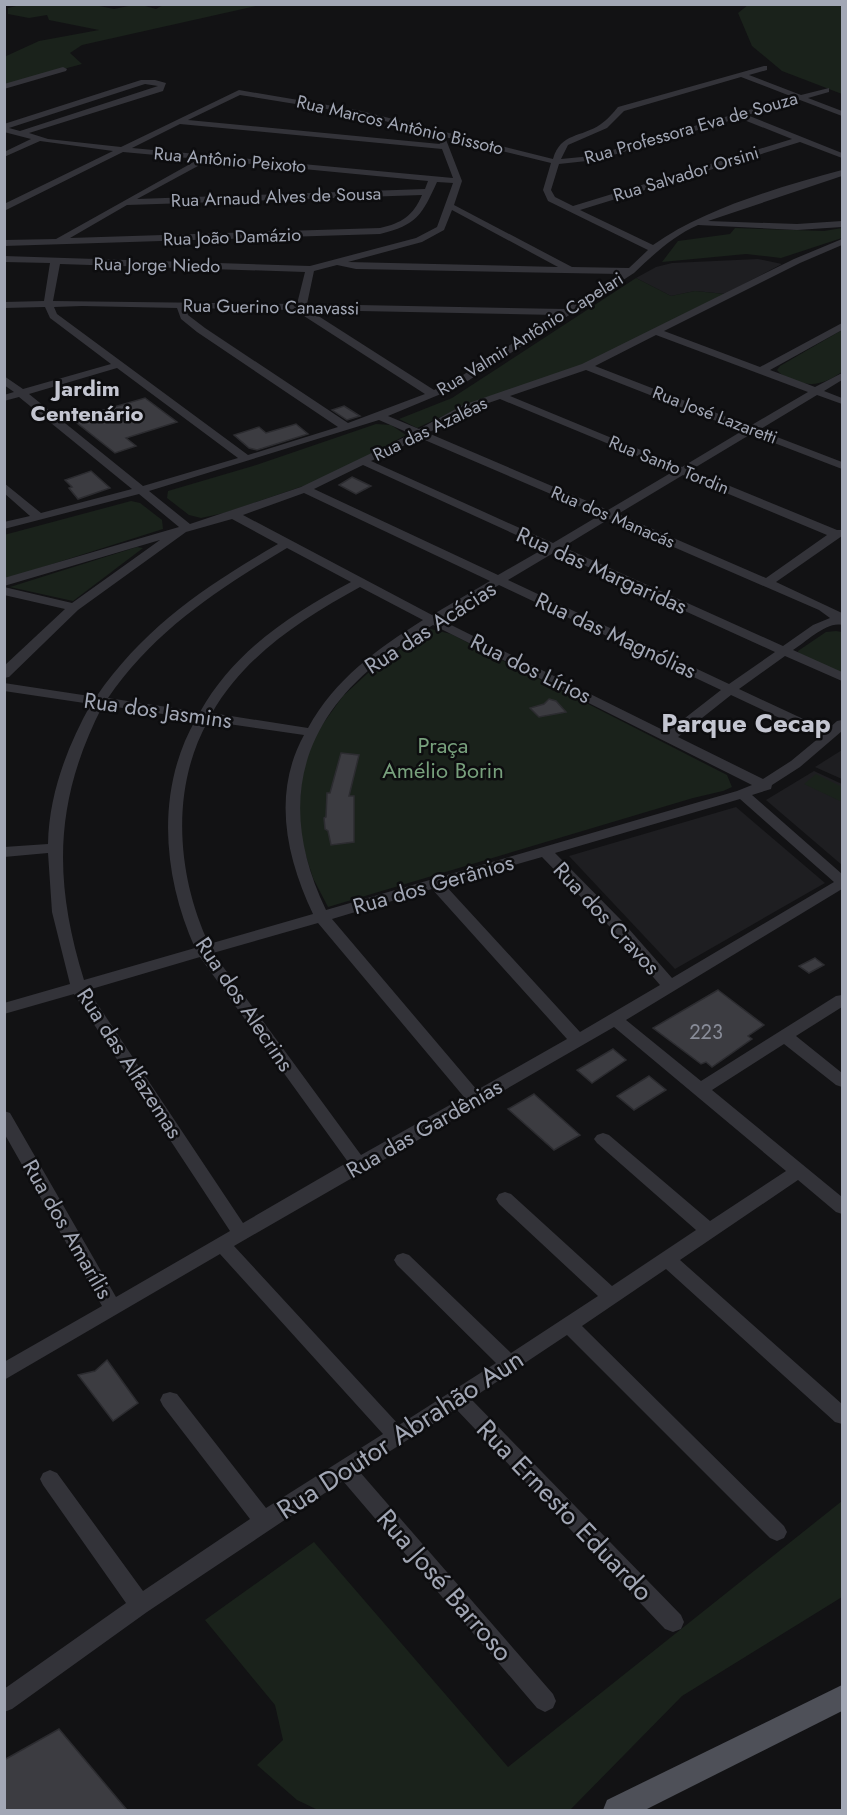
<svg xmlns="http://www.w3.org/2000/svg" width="847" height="1815" viewBox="0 0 847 1815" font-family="Jost,sans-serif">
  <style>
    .built { fill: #1e1e21 }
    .green { fill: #1a221b }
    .building { fill: #3c3c41; stroke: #2c2c30; stroke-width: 1.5 }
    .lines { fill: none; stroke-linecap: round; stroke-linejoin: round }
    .minor { fill: #333339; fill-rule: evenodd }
    .major { fill: #4e5058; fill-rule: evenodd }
    .labels { text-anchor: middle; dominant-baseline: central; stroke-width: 5; stroke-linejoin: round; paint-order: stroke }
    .far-street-label { font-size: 18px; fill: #a2a7b5; stroke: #0d0d0f }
    .number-label { font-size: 20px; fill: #888c98 }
    .far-quarter-label { font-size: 22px; font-weight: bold; fill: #c4c6d1; stroke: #0d0d0f }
    .street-label { font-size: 22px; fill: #a2a7b5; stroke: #0d0d0f }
    .park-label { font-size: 22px; fill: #78a17d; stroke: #0d0d0f }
    .quarter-label { font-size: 26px; font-weight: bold; fill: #c4c6d1; stroke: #0d0d0f }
    .near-street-label { font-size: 27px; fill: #a2a7b5; stroke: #0d0d0f }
  </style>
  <rect width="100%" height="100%" fill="#121214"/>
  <g class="built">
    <path d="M758,259L782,264L725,294L695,291L671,296L636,278L656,267L672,263Z"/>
    <path d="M842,750V779L815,767Z"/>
    <path d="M814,771L842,784V865L766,800Z"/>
    <path d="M736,807L825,883L675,969L569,856Z"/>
  </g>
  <g class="green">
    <path d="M90,4L114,9L138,4L156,9L165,4L260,5L82,45L70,53L82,64L5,85L4,57L39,41L99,30L49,20L47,15L29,18L8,14V8L20,5Z"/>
    <path d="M748,5H842V94L782,71L752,46L738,13Z"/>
    <path d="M735,228L824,231L842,228V238L781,258L746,254L662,262L678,241L730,234Z"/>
    <path d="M636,278L671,296L695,291L725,294L556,378L475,401L417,428L399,419L452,398Z"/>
    <path d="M842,330V372C825,383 814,388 793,380C787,377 782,376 777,370L780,366Z"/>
    <path d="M376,424L391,425L406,435L327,478L224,513L201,518L189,515L167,498L168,491L253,466Z"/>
    <path d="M131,501L140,503L162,520L163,529L5,579L4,535Z"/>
    <path d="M137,547L143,548L73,601L10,587Z"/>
    <path d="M431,629L451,634L727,775L732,787L723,791L693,798L328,907L313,878L303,847L298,820L304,750L343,696L380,662Z"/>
    <path d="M836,631L842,632V674L799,654L798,651L826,632Z"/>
    <path d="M816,774L842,787V799L840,801L804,784Z"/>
    <path d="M842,1501V1597L682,1696L570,1810H318L297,1800L257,1765L283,1740L275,1705L205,1620L314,1542L508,1767Z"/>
  </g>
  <g class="building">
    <path d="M145,398L177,422L126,438L136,446L115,453L72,419Z"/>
    <path d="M344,406L360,416L347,420L332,410Z"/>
    <path d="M296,424L308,434L257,450L249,448L234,435L259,427L266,433Z"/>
    <path d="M91,471L110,488L78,499L69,488L72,487L65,480Z"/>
    <path d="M352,477L371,486L356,494L339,485Z"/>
    <path d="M549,699L556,701L566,712L539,717L530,708L544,704Z"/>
    <path d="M341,753L359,755L349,796H354V842L331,845L328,831L325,829L324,818L326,817L327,793H330Z"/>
    <path d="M815,958L824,965L809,973L799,966Z"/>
    <path d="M718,990L764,1025L748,1036L752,1039L712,1067L706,1062L701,1064L653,1028Z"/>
    <path d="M613,1049L626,1060L592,1083L577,1070Z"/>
    <path d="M649,1076L666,1090L634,1110L617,1096Z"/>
    <path d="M534,1094L580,1135L554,1150L508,1109Z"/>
    <path d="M107,1360L138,1403L113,1421L78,1375L95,1371Z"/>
    <path d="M59,1729L127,1810H4V1760Z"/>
  </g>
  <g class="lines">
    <g class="minor">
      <path d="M764,66H767V70L749,75L801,95L829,88V92L808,98L842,111V116L800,100L747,115L842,153V158L800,142L580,210L653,245C705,208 780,187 842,170V176L708,221L797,224L842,221V227L797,230L698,225C673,236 654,254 634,273L460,386L388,416L419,429L463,405L582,364L794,259L842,239V245L800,263L664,331L760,367L842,323V330L770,370L815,387L842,373V380L824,391L842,398V404L817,395L759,430L842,462V469L751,434L691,470L837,530H842V536L776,582L842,613V625C827,621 806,642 793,650L842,672V681L785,656L739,689L827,730L837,721L842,720V731L800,767L772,785L771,789L752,795L842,874V889L626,1020L701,1081L836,996L842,995V1007L796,1036L842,1073V1087L836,1085L784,1044L712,1090L842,1197V1214L836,1212L798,1180L680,1260L842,1404V1424L835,1422L666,1269L582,1326L784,1526L787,1532L784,1538L777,1541L770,1538L567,1335L471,1399L681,1615L684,1622L681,1629L673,1632L665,1629L456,1409L359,1471L553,1694L556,1701L553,1708L545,1712L537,1708L343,1481L147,1612L12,1709L4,1712V1689L126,1603L43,1485L40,1479L43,1473L50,1470L57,1473L143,1591L250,1519L163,1406L160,1400L163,1394L170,1392L177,1394L266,1508L383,1434L220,1254L4,1380V1362L102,1306L4,1133V1111L10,1113L116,1297L230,1231L74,994L4,1014V1003L70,984L52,912L48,853L4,857V847L48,844C49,794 67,747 91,704L4,691V683L96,697C145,626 206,586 278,544L232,519L186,532L78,610L9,677L4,678V666L65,609L4,595V587L72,603L160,540L4,586V578L179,527L139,494L4,529V522L30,516L4,493V483L41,513L132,489L19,397L4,401V395L14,392L4,385V376L23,389L111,364L50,318L45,307L4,308V302L44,301L50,263L4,262V256L310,266L416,238L437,227L453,183L437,182C422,215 417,225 380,234L4,246V240L56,239L199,159L123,152L4,211V204L113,151L40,141L4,157V152L31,139L4,132V124L141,80H155L166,83L163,91L29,133L48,139L121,147L239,90L357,110L553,159C561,132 581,138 601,124C607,120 613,113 618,107ZM741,77L793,97L592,156L561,159L568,145L607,128L624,111ZM145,84L158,86L20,131L9,128ZM240,95L357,114L436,134L440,144L188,120ZM739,118L792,139L573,206L555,197L551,190L559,164L596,160ZM180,124L442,149L453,178L132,148ZM445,137L551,163L543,190L548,201L648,250L629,268L572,267L454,205L462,181ZM209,160L428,181L425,189L137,199ZM422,195C413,216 402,223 380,228L70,238L127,205ZM452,210L558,267L348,262L422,242L444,230ZM60,264L305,272L297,304L53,301ZM337,265L356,269L620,274L565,309L307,304L314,271ZM82,306L177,308L181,319L197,332L338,427L248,455L57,314L54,307ZM186,308L297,310L304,316L425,394L348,423L205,328L188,315ZM309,310L557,315L452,382L434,390ZM656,335L808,392L750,426L595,366ZM117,368L238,458L143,486L29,394ZM586,370L742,431L682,467L510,396ZM500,399L674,471L608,510L428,433L471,409ZM379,420L411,434L301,487L190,524L149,491ZM420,438L600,515L553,543L371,461ZM363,465L545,548L498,575L314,489ZM683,475L827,535L766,578L618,514ZM304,493L490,581L432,615L243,515ZM609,519L819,610L830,618L813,625L783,646L563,547ZM287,548L351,582C291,614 234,651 200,712L108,698C154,631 218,589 287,548ZM555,552L775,652L729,684L508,580ZM499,585L721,690L667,732L441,620ZM360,587L423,620C377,649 335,679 308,728L212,713C245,655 302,619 360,587ZM433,625L752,785L737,791L326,910C281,816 293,732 376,664C393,649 413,637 433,625ZM731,695L820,737L791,761L763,779L678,737ZM103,705L196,719C155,790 163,877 195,948L84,980C53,880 54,800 103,705ZM208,721L304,735C272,793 286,857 313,914L209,944C177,876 170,789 208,721ZM740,799L834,882L672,978L621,920L555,853ZM542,857L611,928L660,985L580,1032L445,885ZM432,889L567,1039L477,1090L332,919ZM318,923L464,1097L361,1155L213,953ZM200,957L348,1162L243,1223L88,990ZM614,1027L786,1171L710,1221L609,1135L603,1133L597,1135L594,1139L597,1143L696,1230L612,1286L511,1194L505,1192L499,1194L496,1199L499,1204L598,1296L511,1353L409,1255L403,1253L397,1255L394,1260L397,1265L496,1363L399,1425L234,1246Z"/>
      <path d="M63,67L67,69L66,71L4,89V84Z"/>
    </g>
    <path class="major" d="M842,1685V1711L645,1810H603L607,1800Z"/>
  </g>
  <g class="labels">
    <g class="far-street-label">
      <text transform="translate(400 125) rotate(13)">Rua Marcos Antônio Bissoto</text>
      <text transform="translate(691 128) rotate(-16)">Rua Professora Eva de Souza</text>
      <text transform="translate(230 160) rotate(5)">Rua Antônio Peixoto</text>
      <text transform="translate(686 174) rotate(-17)">Rua Salvador Orsini</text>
      <text transform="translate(276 197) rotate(-2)">Rua Arnaud Alves de Sousa</text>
      <text transform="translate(232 237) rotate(-2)">Rua João Damázio</text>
      <text transform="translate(157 265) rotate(1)">Rua Jorge Niedo</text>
      <text transform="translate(271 307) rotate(1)">Rua Guerino Canavassi</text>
      <text transform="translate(530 334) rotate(-32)">Rua Valmir Antônio Capelari</text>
      <text transform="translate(715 415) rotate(21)">Rua José Lazaretti</text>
      <text transform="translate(430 429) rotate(-26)">Rua das Azaléas</text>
      <text transform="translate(669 465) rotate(22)">Rua Santo Tordin</text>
      <text transform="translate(613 517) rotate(23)">Rua dos Manacás</text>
    </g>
    <g class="number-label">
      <text x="706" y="1032">223</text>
    </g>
    <g class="far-quarter-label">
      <text x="87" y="388">Jardim<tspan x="87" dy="25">Centenário</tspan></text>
    </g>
    <g class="street-label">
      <text transform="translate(602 570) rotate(24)">Rua das Margaridas</text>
      <text transform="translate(430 627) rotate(-33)">Rua das Acácias</text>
      <text transform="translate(616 635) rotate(25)">Rua das Magnólias</text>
      <text transform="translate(531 668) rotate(26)">Rua dos Lírios</text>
      <text transform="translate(158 710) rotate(8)">Rua dos Jasmins</text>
      <text transform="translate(433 884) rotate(-16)">Rua dos Gerânios</text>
      <text transform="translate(607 918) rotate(47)">Rua dos Cravos</text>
      <text transform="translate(245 1004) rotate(56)">Rua dos Alecrins</text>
      <text transform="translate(130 1063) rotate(57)">Rua das Alfazemas</text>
      <text transform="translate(424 1128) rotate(-30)">Rua das Gardênias</text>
      <text transform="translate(68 1229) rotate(60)">Rua dos Amarílis</text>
    </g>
    <g class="park-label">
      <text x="443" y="745">Praça<tspan x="443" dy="25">Amélio Borin</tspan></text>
    </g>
    <g class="quarter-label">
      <text x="746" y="723">Parque Cecap</text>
    </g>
    <g class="near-street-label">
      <text transform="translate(400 1434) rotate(-33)">Rua Doutor Abrahão Aun</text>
      <text transform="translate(565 1510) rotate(46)">Rua Ernesto Eduardo</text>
      <text transform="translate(445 1585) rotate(49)">Rua José Barroso</text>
    </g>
  </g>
  <rect width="847" height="1815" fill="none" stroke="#a2a7b5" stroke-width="12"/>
</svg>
